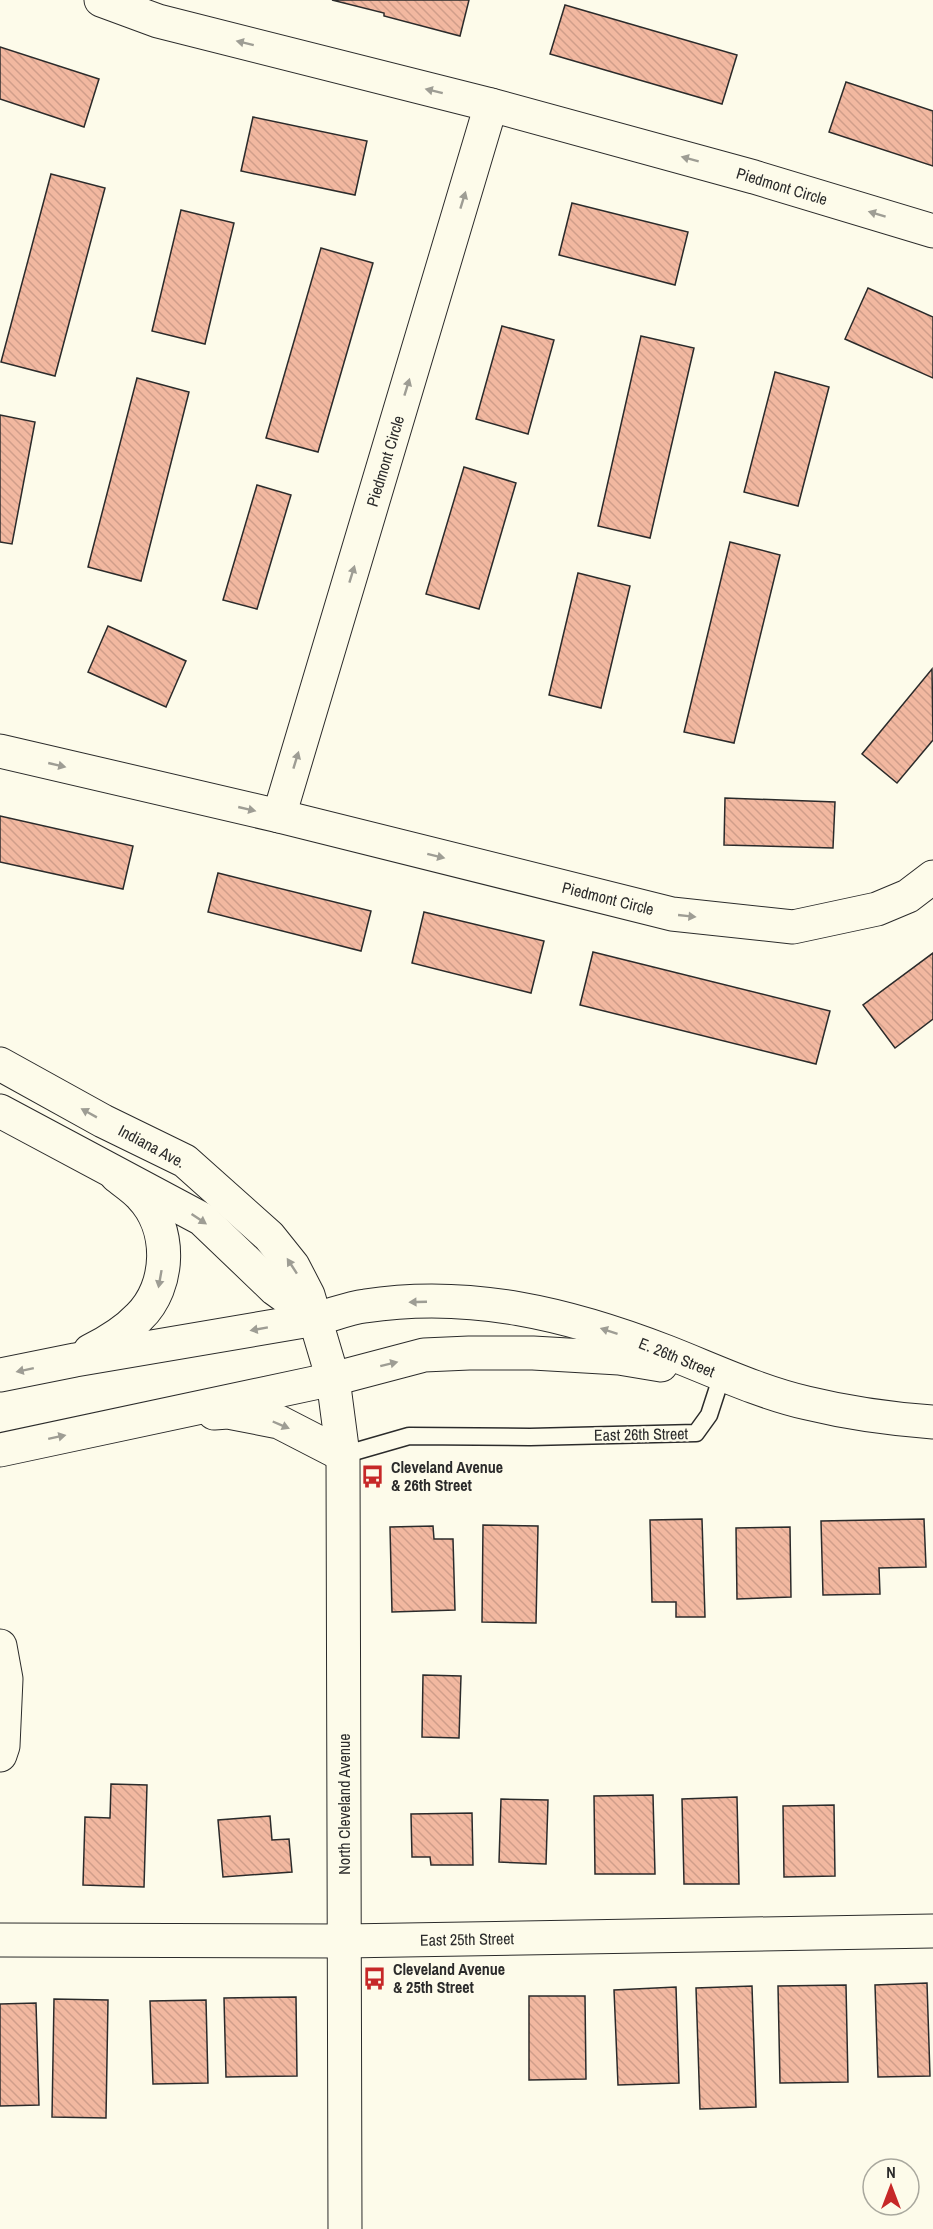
<svg xmlns="http://www.w3.org/2000/svg" width="933" height="2229" viewBox="0 0 933 2229" font-family="'Archivo Narrow',sans-serif">
  <style>
    .building { fill: url(#building-back-hatch); stroke: #2b2b2b; stroke-width: 1.5 }
    .lines { fill: none; stroke-linecap: round; stroke-linejoin: round }
    .service-casing { stroke: #2b2b2b; stroke-width: 19 }
    .minor-casing { stroke: #2b2b2b; stroke-width: 35 }
    .tertiary-casing { stroke: #2b2b2b; stroke-width: 35 }
    .secondary-casing { stroke: #2b2b2b; stroke-width: 35 }
    .motorway-casing { stroke: #2b2b2b; stroke-width: 35 }
    .service { stroke: #fdfbea; stroke-width: 16 }
    .minor { stroke: #fdfbea; stroke-width: 33 }
    .tertiary { stroke: #fdfbea; stroke-width: 33 }
    .secondary { stroke: #fdfbea; stroke-width: 33 }
    .motorway { stroke: #fdfbea; stroke-width: 33 }
    .oneway { fill: #9e9d94 }
    .labels { text-anchor: middle; dominant-baseline: central; stroke-width: 4.5; stroke-linejoin: round; paint-order: stroke }
    .street-label { font-size: 16px; fill: #2b2b2b; stroke: #fdfbea }
    .poi-label { font-size: 16px; font-weight: bold; fill: #2b2b2b; stroke: #fdfbea; text-anchor: start }
  </style>
  <defs>
    <pattern id="building-back-hatch" width="6" height="6" patternUnits="userSpaceOnUse" patternTransform="scale(1.5)"><rect width="6" height="6" fill="#f2b8a0"/><path d="M-1 5l2 2M0 0l6 6M5-1l2 2" fill="none" stroke="#d09e8a"/></pattern>
  </defs>
  <rect width="100%" height="100%" fill="#fdfbea"/>
  <g class="building">
    <path d="M332,0H469L460,36L384,16V13Z"/>
    <path d="M565,5L737,55L722,104L550,54Z"/>
    <path d="M0,47L99,79L84,127L0,99Z"/>
    <path d="M846,82L933,111V166L829,132Z"/>
    <path d="M253,117L367,141L355,195L241,171Z"/>
    <path d="M51,174L105,188L55,376L1,362Z"/>
    <path d="M572,203L688,232L675,285L559,255Z"/>
    <path d="M181,210L234,223L205,344L152,331Z"/>
    <path d="M321,248L373,263L318,452L266,438Z"/>
    <path d="M868,288L933,317V378L845,339Z"/>
    <path d="M502,326L554,340L528,434L476,419Z"/>
    <path d="M641,336L694,348L650,538L598,526Z"/>
    <path d="M775,372L829,387L798,506L744,492Z"/>
    <path d="M137,378L189,392L141,581L88,567Z"/>
    <path d="M0,415L35,422L12,544L0,542Z"/>
    <path d="M464,467L516,483L479,609L426,594Z"/>
    <path d="M257,485L291,495L257,609L223,600Z"/>
    <path d="M730,542L780,555L734,743L684,732Z"/>
    <path d="M578,573L630,586L601,708L549,695Z"/>
    <path d="M108,626L186,661L166,707L88,672Z"/>
    <path d="M932,669L933,740L897,783L862,754Z"/>
    <path d="M725,798L835,802L833,848L724,845Z"/>
    <path d="M0,816L133,846L123,889L0,862Z"/>
    <path d="M218,873L371,911L361,951L208,912Z"/>
    <path d="M424,912L544,941L531,993L412,963Z"/>
    <path d="M593,952L830,1011L816,1064L580,1005Z"/>
    <path d="M933,953V1019L895,1048L863,1005Z"/>
    <path d="M702,1519L705,1617H676V1602H652L650,1520Z"/>
    <path d="M924,1519L926,1567L879,1568L880,1594L823,1595L821,1521Z"/>
    <path d="M483,1525L538,1526L536,1623L482,1622Z"/>
    <path d="M433,1526L434,1539H453L455,1610L392,1612L390,1527Z"/>
    <path d="M790,1527L791,1597L737,1599L736,1528Z"/>
    <path d="M423,1675L461,1676L459,1738L422,1737Z"/>
    <path d="M111,1784L147,1785L144,1887L83,1885L85,1817L110,1818Z"/>
    <path d="M653,1795L655,1874H595L594,1796Z"/>
    <path d="M737,1797L739,1884H684L682,1799Z"/>
    <path d="M501,1799L548,1800L546,1864L499,1862Z"/>
    <path d="M834,1805L835,1876L784,1877L783,1806Z"/>
    <path d="M472,1813L473,1865H431L430,1857H412L411,1814Z"/>
    <path d="M270,1816L272,1840L289,1839L292,1872L223,1877L218,1820Z"/>
    <path d="M927,1983L930,2076L878,2077L875,1985Z"/>
    <path d="M846,1985L848,2082L780,2083L778,1986Z"/>
    <path d="M752,1986L756,2107L700,2109L696,1988Z"/>
    <path d="M676,1987L679,2083L618,2085L614,1990Z"/>
    <path d="M529,1996H585L586,2079L529,2080Z"/>
    <path d="M296,1997L297,2076L226,2077L224,1998Z"/>
    <path d="M54,1999L108,2000L106,2118L52,2117Z"/>
    <path d="M206,2000L208,2083L153,2084L150,2001Z"/>
    <path d="M36,2003L39,2105L0,2106V2004Z"/>
  </g>
  <g class="lines">
    <defs>
      <path id="service" d="M343,1455L409,1436L530,1437L696,1433L709,1415L722,1375"/>
      <g id="minor">
        <path d="M101,0L158,21L491,105L754,177L933,231"/>
        <path d="M0,751L279,816L672,914L793,927L877,909L908,896L933,877"/>
        <path d="M279,816L491,105"/>
        <path d="M316,1319C332,1315 349,1308 365,1306C470,1290 569,1314 667,1352C713,1370 759,1392 807,1403C848,1413 891,1419 933,1422"/>
        <path d="M333,1379L424,1355L469,1353H533L619,1358L661,1365"/>
      </g>
      <g id="tertiary">
        <path d="M333,1379L343,1455L345,2229"/>
        <path d="M0,1940L345,1941L933,1931"/>
      </g>
      <g id="secondary">
        <path d="M0,1064L103,1121L185,1161L269,1236L293,1266L308,1295L333,1379"/>
        <path d="M0,1111L202,1219L275,1289L315,1318"/>
      </g>
      <g id="motorway">
        <path d="M90,1351C108,1342 125,1332 139,1317C171,1286 172,1228 141,1196C134,1188 124,1182 116,1175"/>
        <path d="M0,1375L75,1360L316,1319"/>
        <path d="M214,1413L228,1412L279,1422L343,1455"/>
        <path d="M0,1450L333,1379"/>
        <path d="M0,1646L6,1679L3,1746L0,1755"/>
      </g>
    </defs>
    <use href="#service" class="service-casing"/>
    <use href="#minor" class="minor-casing"/>
    <use href="#tertiary" class="tertiary-casing"/>
    <use href="#secondary" class="secondary-casing"/>
    <use href="#motorway" class="motorway-casing"/>
    <use href="#service" class="service"/>
    <use href="#minor" class="minor"/>
    <use href="#tertiary" class="tertiary"/>
    <use href="#secondary" class="secondary"/>
    <use href="#motorway" class="motorway"/>
  </g>
  <defs><path id="oneway-solid" d="M-6-.8H1V-3.2L6.5 0L1 3.2V.8H-6Z" transform="scale(1.5)"/></defs>
  <g class="oneway">
    <use href="#oneway-solid" transform="translate(245 43) rotate(-166)"/>
    <use href="#oneway-solid" transform="translate(434 91) rotate(-166)"/>
    <use href="#oneway-solid" transform="translate(690 159) rotate(-165)"/>
    <use href="#oneway-solid" transform="translate(463 200) rotate(-73)"/>
    <use href="#oneway-solid" transform="translate(877 214) rotate(-163)"/>
    <use href="#oneway-solid" transform="translate(407 387) rotate(-73)"/>
    <use href="#oneway-solid" transform="translate(352 574) rotate(-73)"/>
    <use href="#oneway-solid" transform="translate(296 760) rotate(-73)"/>
    <use href="#oneway-solid" transform="translate(57 765) rotate(13)"/>
    <use href="#oneway-solid" transform="translate(247 809) rotate(13)"/>
    <use href="#oneway-solid" transform="translate(436 856) rotate(14)"/>
    <use href="#oneway-solid" transform="translate(687 916) rotate(6)"/>
    <use href="#oneway-solid" transform="translate(89 1113) rotate(-151)"/>
    <use href="#oneway-solid" transform="translate(199 1219) rotate(34)"/>
    <use href="#oneway-solid" transform="translate(292 1266) rotate(-123)"/>
    <use href="#oneway-solid" transform="translate(160 1279) rotate(100)"/>
    <use href="#oneway-solid" transform="translate(418 1302) rotate(178)"/>
    <use href="#oneway-solid" transform="translate(259 1329) rotate(170)"/>
    <use href="#oneway-solid" transform="translate(609 1331) rotate(-162)"/>
    <use href="#oneway-solid" transform="translate(389 1364) rotate(-14)"/>
    <use href="#oneway-solid" transform="translate(25 1370) rotate(168)"/>
    <use href="#oneway-solid" transform="translate(281 1425) rotate(23)"/>
    <use href="#oneway-solid" transform="translate(57 1437) rotate(-12)"/>
  </g>
  <defs>
    <symbol id="bus-bare" viewBox="-9 -9 18 18"><path d="M-5-6H5V4H4V6H2V4H-2V6H-4V4H-5ZM-3.5-4V0h7V-4ZM-3.5 1.2v1.5H-2V1.2ZM2 1.2v1.5H3.5V1.2Z" fill="#c62828" stroke="#fdfbea" stroke-width="2.5" paint-order="stroke"/></symbol>
  </defs>
  <g fill-rule="evenodd">
    <use href="#bus-bare" x="356" y="1460" width="33" height="33"/>
    <use href="#bus-bare" x="358" y="1962" width="33" height="33"/>
  </g>
  <g class="labels">
    <g class="street-label">
      <text transform="translate(782 186) rotate(17)">Piedmont Circle</text>
      <text transform="translate(385 461) rotate(-73)">Piedmont Circle</text>
      <text transform="translate(608 898) rotate(14)">Piedmont Circle</text>
      <text transform="translate(152 1146) rotate(28)">Indiana Ave.</text>
      <text transform="translate(677 1357) rotate(22)">E. 26th Street</text>
      <text transform="translate(641 1434) rotate(-1)">East 26th Street</text>
      <text transform="translate(344 1804) rotate(-90)">North Cleveland Avenue</text>
      <text transform="translate(467 1939) rotate(-1)">East 25th Street</text>
    </g>
    <g class="poi-label">
      <text x="391" y="1467">Cleveland Avenue<tspan x="391" dy="18">&amp; 26th Street</tspan></text>
      <text x="393" y="1969">Cleveland Avenue<tspan x="393" dy="18">&amp; 25th Street</tspan></text>
    </g>
  </g>
  <g transform="translate(891 2187)"><circle r="28" fill="#fdfbea" stroke="#a9a89e" stroke-width="1.5"/>
  <path d="M0-4.5L10 22L0 15L-10 22Z" fill="#c62828"/>
  <text y="-9" font-size="16" font-weight="bold" text-anchor="middle" fill="#2b2b2b">N</text>
  </g>
</svg>
